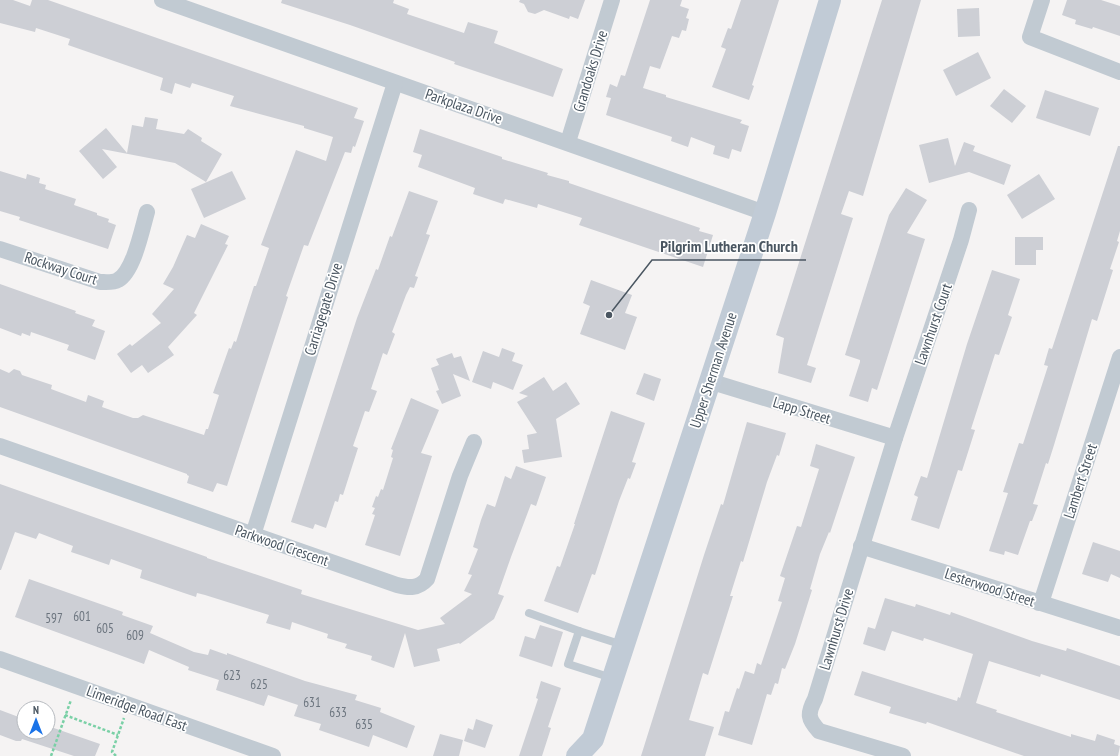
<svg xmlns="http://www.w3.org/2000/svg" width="1120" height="756" viewBox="0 0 1120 756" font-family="'PT Sans Narrow',sans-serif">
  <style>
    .building { fill: #cdcfd5 }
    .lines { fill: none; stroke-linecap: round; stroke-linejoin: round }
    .path { stroke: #7ad0a6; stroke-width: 2.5; stroke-dasharray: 3 2; stroke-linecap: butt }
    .lane { stroke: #c1cad2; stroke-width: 8 }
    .street { stroke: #c1cad2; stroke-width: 16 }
    .secondary { stroke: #c1cbd6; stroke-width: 22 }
    .labels { text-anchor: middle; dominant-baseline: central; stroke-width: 3.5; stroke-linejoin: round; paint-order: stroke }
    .number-label { font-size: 13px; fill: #6b747e }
    .street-label { font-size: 15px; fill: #4a5661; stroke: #fff }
    .leader { fill: none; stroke: #4a5661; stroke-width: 1.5 }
    .callout-dot { fill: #4a5661; stroke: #fff; stroke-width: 1.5 }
    .callout-label { font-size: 16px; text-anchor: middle; font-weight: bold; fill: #4a5661; stroke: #fff; stroke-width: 3.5; stroke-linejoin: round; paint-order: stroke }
  </style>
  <rect width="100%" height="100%" fill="#f5f3f3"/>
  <g class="building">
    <path d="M0,0H13L30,6L32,0H48L358,108L354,118L364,121L355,147L353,146L351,153L345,152L308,246L304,245L286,296L288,297L227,486L217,483L213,492L187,483L189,476L187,475V474L0,407V369L9,373L14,369L20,371L22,375L52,385L51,389L86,402L88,395L104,401L102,407L133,418H138L143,415L204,435L206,429H208L219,395L213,393L229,348L231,349L234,341L236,342L254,286H256L269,248L261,245L296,150L326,161L333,137L304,128V126L230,106L234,96L192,83L190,88L175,83L172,94L160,90L163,78L68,45L70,39L36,28L35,32L0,23Z"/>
    <path d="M282,0H394L393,3L409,9L407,14L464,33L468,22L498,31L494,43L563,69L553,97L454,64L455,62L350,25L281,3Z"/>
    <path d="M520,0H585L578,19L570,16L569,19L544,10L535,14L528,12L524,4L519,2Z"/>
    <path d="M650,0H682L680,6L689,9L686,18L689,19L686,31L682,30L679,38L672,36L660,69L650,66L643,88L666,95V97L742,120L740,123L749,126L741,152L732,149L729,159L713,154L715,146L691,137L688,147L671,141L672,137L606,115L611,98L606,97L610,84L617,87L621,75L625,76Z"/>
    <path d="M741,0H779L752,85L754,86L749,100L712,87L726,49L721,47L728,28L731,29Z"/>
    <path d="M882,0H921L863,196L849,191L841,214L853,218L807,365L816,368L811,383L778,373L784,338L776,335Z"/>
    <path d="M1067,0H1101L1120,6V36L1093,27L1092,29L1075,24L1076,20L1062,15Z"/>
    <path d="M979,8L980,36L958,37L957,9Z"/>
    <path d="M978,52L991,78L956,96L943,70Z"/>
    <path d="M1004,89L1026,106L1012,123L990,106Z"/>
    <path d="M1045,90L1099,108L1090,136L1036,118Z"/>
    <path d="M145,117L158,119L156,129L184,134L188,129L202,138L201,141L222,154L206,182L175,163L102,149L117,167L103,179L79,151L106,128L127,153L132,125L143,127Z"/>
    <path d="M420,129L502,157V159L548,173L547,175L569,181V183L700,228L699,231L713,235L703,267L579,225L582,218L538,204L537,208L505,199L503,204L473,194L475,188L418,167L422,155L413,152Z"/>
    <path d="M948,138L955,166L964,142L975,146L973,151L1011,165L1004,185L969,172L929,183L919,145Z"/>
    <path d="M1118,146H1120V231L1117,241L1119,242L1110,269L1113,270L1097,321L1092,319L1054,445L1048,464L1046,463L1033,504L1038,505L1032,521H1030L1018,555L1005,551L1004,555L989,551L1008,493L1003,492L1019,443L1023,444L1048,366L1044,365L1049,348L1052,349Z"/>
    <path d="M0,171L26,179L27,174L40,178L39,183L46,185L45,189L76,199L74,205L97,213V215L109,219L108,222L116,225L108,249L19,220L20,217L0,211Z"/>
    <path d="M232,171L246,199L204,218L191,189Z"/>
    <path d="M1039,174L1055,199L1022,219L1007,195Z"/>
    <path d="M906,188L927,200L907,233L925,239L877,390L872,388L868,402L849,396L860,362V360L845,355L889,215Z"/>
    <path d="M409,191L438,201L426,234L430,235L415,276L418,277L414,288L410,287L406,295L392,332L395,334L387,355L383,353L371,389L377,391L369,412L365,411L353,446L358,448L343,495L340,494L338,502L335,501L326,528L315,524L313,529L291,522L357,318L376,269L378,270L390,236L392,237Z"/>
    <path d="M201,224L229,236L225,244L228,245L194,313L197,315L168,347L174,355L148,373L142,365L131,373L117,354L130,344L132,346L161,323L152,314L174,289L163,284L173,267L187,235L195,238Z"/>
    <path d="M1015,237H1043V250H1036V265H1015Z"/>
    <path d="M992,270L1020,279L1008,315L1012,317L1009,326L999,355L995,354L971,429L975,430L969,449L962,471L958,470L939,529L911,520L918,497L914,495L921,476L927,478L967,344Z"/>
    <path d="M591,280L632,295L625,313L637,317L625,350L580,334L590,306L583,303Z"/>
    <path d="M0,284L76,311L75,313L95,320L92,326L105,331L95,360L67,350L69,345L31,332L30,336L22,333L21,336L0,328Z"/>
    <path d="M502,348L515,353L512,361L523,365L513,390L493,382L491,389L472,382L483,351L499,357Z"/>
    <path d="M452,353L454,358L461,356L470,381L453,374L461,396L442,404L436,391L439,390L431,368L439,365L436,359Z"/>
    <path d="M644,373L661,379L654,401L636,394Z"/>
    <path d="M544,377L553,391L566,382L580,404L556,419L562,457L524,463L522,450L529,449L527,435L537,433L517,402L528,396L519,393Z"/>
    <path d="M411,398L439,410L421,453L432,456L400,556L365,545L375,515L372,514L375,508L372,507L376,496L378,497L381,489L383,490L393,458L391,457L393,450L391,449Z"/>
    <path d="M611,411L645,423L632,462L636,463L630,479L628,478L619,501L595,575L592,574L578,613L544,601L557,566L560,567L575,524H574Z"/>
    <path d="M747,422L786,433L779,456L777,455L767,482L743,562L741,561L730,596H733L708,675L703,673L689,720L714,727L705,756H641L704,555L721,504L723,505Z"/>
    <path d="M816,444L855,457L830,533L829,532L820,554L810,589L812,590L795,644L785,669L782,668L778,684L775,683L771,695L767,694L752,745L718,735L725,711L729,712L737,688L739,689L745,671L754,674L757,663L761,665L782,602L778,601L785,578L780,576L797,526L801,527L819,469L810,466Z"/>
    <path d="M516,466L546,477L536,506L531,504L511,557L498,594L504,596L494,619L460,644L459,643L437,649L440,661L414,667L405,633L394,668L371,660L372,656L345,648L347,644L327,638L328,634L292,622L290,630L266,623L269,615L205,595L197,593L196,597L184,593L140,578L142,570L111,559L109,565L86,557L71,552L73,546L39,533L36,539L15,532L1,570H0V484L207,557V558L302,590L301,594L418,630L445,624L440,618L472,594L464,591L472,575L468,574L478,549L473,547L481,520L487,504L495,507L505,476L511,479Z"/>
    <path d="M1093,542L1120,551V578L1111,574L1108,582L1082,574Z"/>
    <path d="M29,579L123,612L122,615L153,626L150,633L194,652L208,655L210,649L227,655V653L305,681L357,695L355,700L381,708L380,712L415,726L407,748L373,735L369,747L319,730L321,724L294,716L298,705L268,695L264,706L216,690L219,680L188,670L189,667L149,650L144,664L15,617Z"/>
    <path d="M885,598L915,607L916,604L950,615L951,612L1032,641L1066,651L1067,648L1120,666V700L1041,674L1040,677L989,661L976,703L997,710L996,712L1071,737V734L1095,741L1097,734L1115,740L1114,744L1120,746L1118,756H1024L927,722L926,724L889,713L891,707L854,695L862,671L957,701L958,697L960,698L973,654L924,638L923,641L892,631L885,651L863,644L868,627L875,629Z"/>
    <path d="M540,625L563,632L552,667L519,656L525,636L535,639Z"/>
    <path d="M541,681L561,688L548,727L551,728L542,756H519L538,699L536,698Z"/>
    <path d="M0,710L24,719V732H48V726L100,744L95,756H74L22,739L21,741H16L0,735Z"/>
    <path d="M476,719L493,725L485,748L464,741L468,728L473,730Z"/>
    <path d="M440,734L463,740L459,756H433Z"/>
  </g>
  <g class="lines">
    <g class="path">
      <path d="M65,715L118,735"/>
      <path d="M51,756L71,700"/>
      <path d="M116,756L112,752L124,718"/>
    </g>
    <g class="lane">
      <path d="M529,613L579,631"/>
      <path d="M612,678L568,664L579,631L623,645"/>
    </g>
    <g class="street">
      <path d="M162,0L765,213"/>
      <path d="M1042,0L1030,37L1120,72"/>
      <path d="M568,142L612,0"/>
      <path d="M0,249L100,282C106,282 113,283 118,280C134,271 142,229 147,212"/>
      <path d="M709,381L895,438"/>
      <path d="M0,446L397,585C409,588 418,589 427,579L460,476L474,442"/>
      <path d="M253,535L395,83"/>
      <path d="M861,546L1120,628"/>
      <path d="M1039,603H1041L1120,357"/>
      <path d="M0,659L273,756"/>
      <path d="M903,756L819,731C808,719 807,714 815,699L895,438L961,240L969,210"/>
    </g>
    <path class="secondary" d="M577,756L593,739L765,213L830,0"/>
  </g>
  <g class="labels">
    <g class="number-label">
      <text x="82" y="616">601</text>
      <text x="54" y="618">597</text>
      <text x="105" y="628">605</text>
      <text x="135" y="635">609</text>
      <text x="232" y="675">623</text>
      <text x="259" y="684">625</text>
      <text x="312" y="702">631</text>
      <text x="338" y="712">633</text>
      <text x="364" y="724">635</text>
    </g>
    <g class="street-label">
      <text transform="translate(590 71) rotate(-73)">Grandoaks Drive</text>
      <text transform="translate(464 106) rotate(19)">Parkplaza Drive</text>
      <text transform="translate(61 268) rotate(18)">Rockway Court</text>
      <text transform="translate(323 309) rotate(-73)">Carriagegate Drive</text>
      <text transform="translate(933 324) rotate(-71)">Lawnhurst Court</text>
      <text transform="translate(713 370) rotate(-72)">Upper Sherman Avenue</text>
      <text transform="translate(802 410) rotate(17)">Lapp Street</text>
      <text transform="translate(1080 481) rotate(-72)">Lambert Street</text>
      <text transform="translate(282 545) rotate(19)">Parkwood Crescent</text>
      <text transform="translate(990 587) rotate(18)">Lesterwood Street</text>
      <text transform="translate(836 629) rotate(-73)">Lawnhurst Drive</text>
      <text transform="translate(137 708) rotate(20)">Limeridge Road East</text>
    </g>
  </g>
  <path class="leader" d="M609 315L652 260H806"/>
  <circle class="callout-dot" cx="609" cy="315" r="4"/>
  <g class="callout-label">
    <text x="729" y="252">Pilgrim Lutheran Church</text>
  </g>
  <g transform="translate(36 720)"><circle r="19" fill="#ffffff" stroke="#b7bbc0"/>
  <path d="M0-3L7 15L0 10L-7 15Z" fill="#1a73e8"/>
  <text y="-6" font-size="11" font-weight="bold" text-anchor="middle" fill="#4a5661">N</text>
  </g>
</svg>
